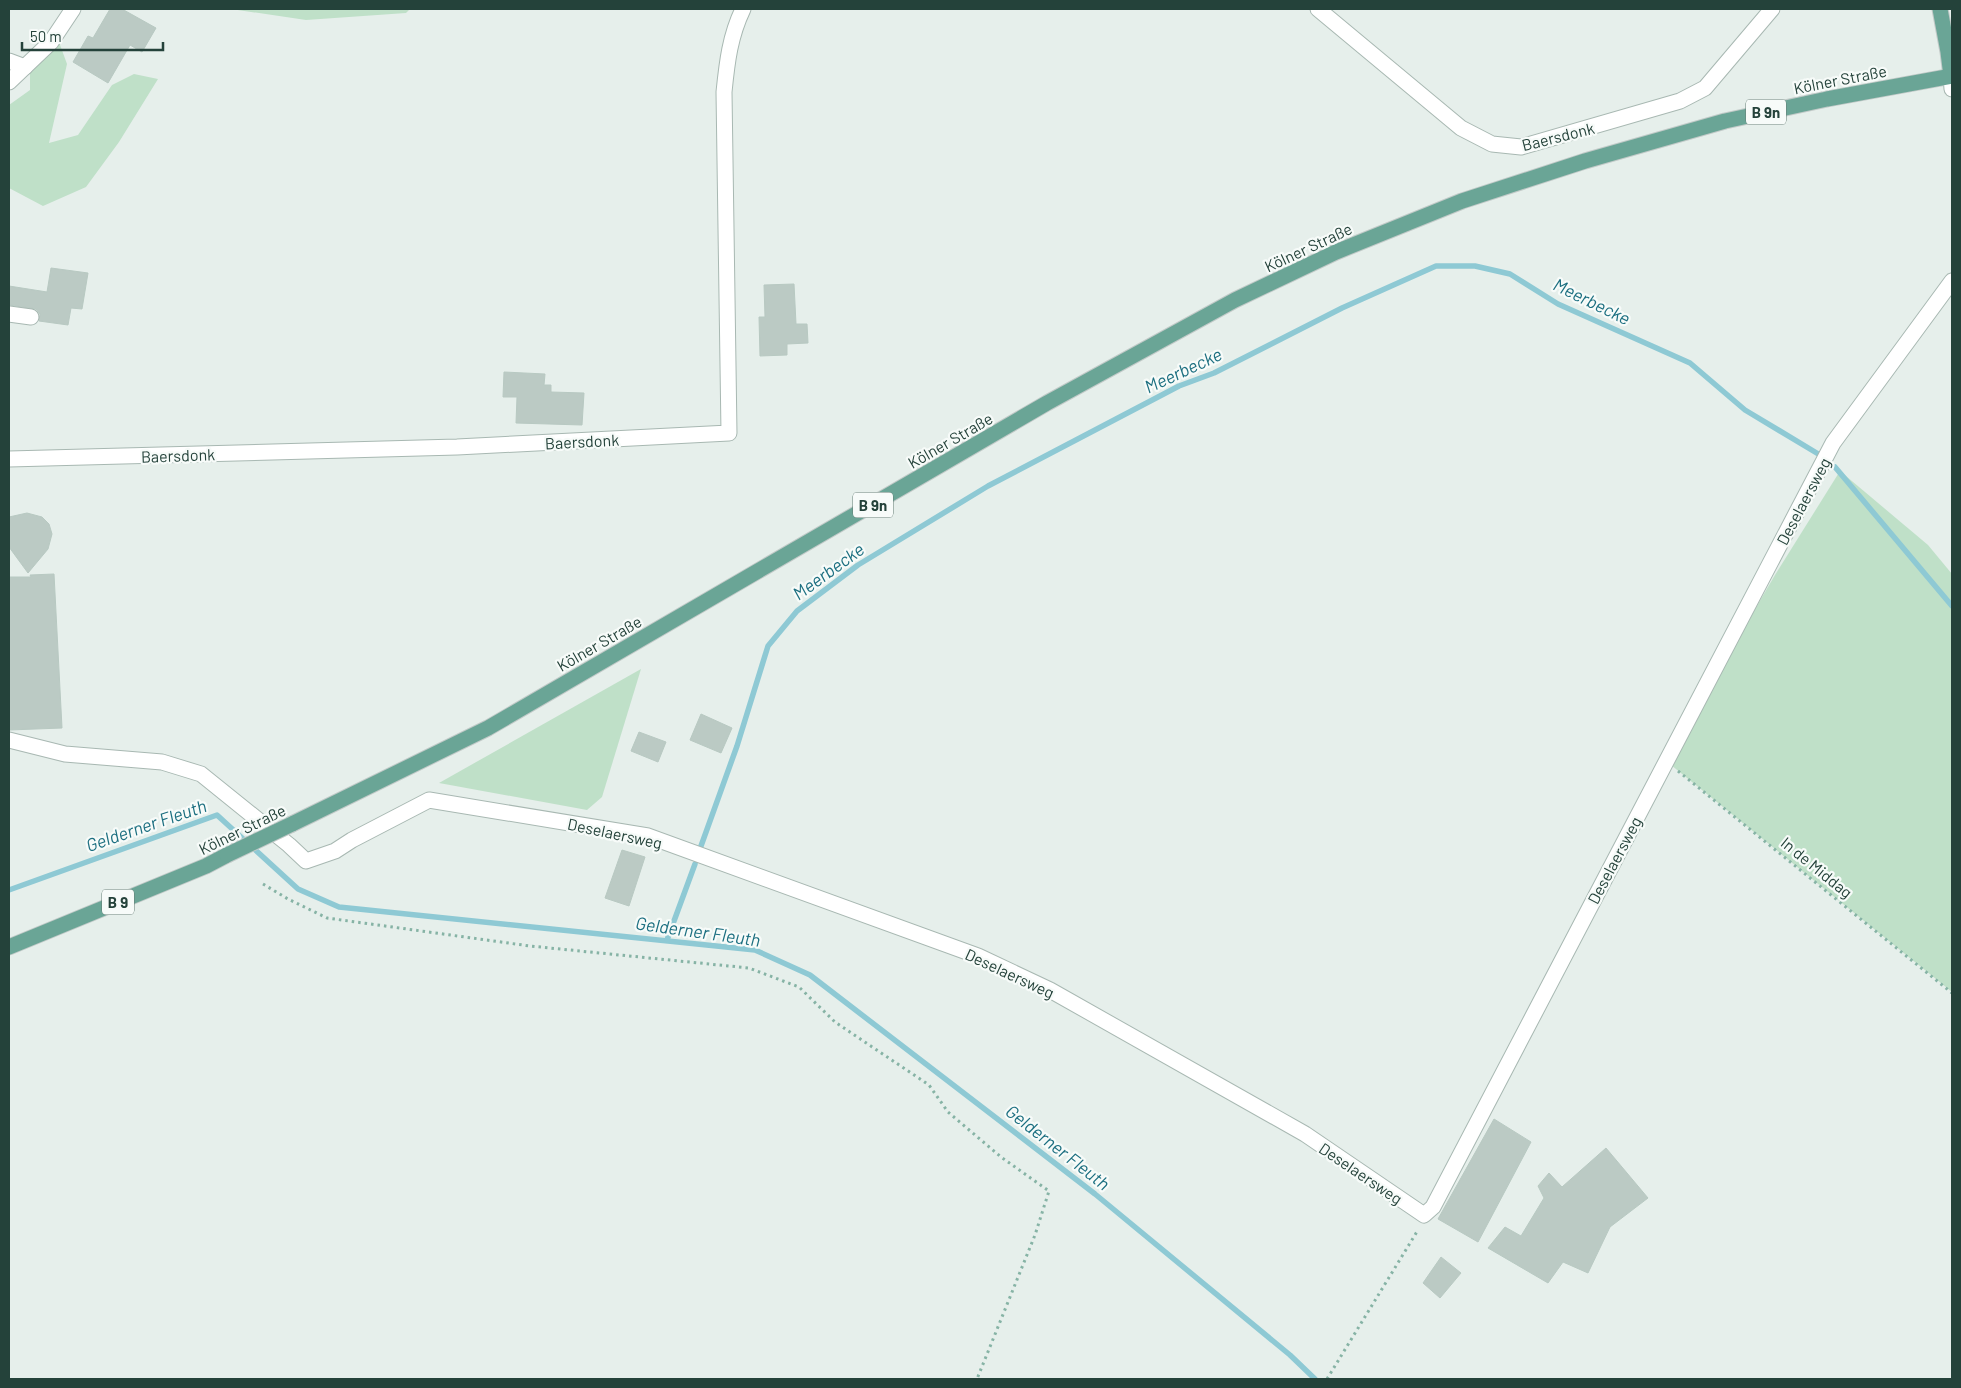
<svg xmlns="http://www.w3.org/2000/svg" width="1961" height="1388" viewBox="0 0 1961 1388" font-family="Barlow,sans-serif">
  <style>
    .green { fill: #bfe0c8 }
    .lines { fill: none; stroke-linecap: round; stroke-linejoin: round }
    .stream { stroke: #8ec9d4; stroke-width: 5.5 }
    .building { fill: #bbcac4; stroke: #b8c9c2 }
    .minor-casing { stroke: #a8b8b2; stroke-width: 17 }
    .major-casing { stroke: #c2cac8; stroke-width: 17 }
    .path { stroke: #86b3a5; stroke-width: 3; stroke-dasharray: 2.5 4; stroke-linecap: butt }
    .minor { stroke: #fff; stroke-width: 15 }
    .major { stroke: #6aa596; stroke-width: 15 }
    .major-bridge-casing { stroke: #c2cac8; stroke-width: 17; stroke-linecap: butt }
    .major-bridge { stroke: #6aa596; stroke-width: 15 }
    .labels { text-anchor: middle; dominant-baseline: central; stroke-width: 4.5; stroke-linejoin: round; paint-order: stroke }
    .shield { fill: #f7fbf9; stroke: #637a73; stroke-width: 1 }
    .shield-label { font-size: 15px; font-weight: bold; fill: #24423a }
    .street-label { font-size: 16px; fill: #24423a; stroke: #f7fbf9 }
    .water-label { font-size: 18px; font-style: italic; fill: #1c6f80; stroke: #f7fbf9 }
  </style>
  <rect width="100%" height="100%" fill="#e6efeb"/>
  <g class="green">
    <path d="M231,9H410L406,13L306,20Z"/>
    <path d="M59,42L67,64L49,143L78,135L112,85L134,74L158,79L119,142L86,187L43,206L9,188V105L30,90V70Z"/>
    <path d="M1840,471L1928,545L1952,574V992L1666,761L1775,575Z"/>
    <path d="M641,669L602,797L587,810L439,783Z"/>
  </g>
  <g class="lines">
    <g class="stream">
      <path d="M1835,467L1952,606"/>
      <path d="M701,846L737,746L768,646L797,611L858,565L988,486L1179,386L1214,373L1342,308L1436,266H1475L1510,274L1558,304L1690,363L1745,410L1820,455"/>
      <path d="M9,890L217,815L298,889L339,907L755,950L810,975L1095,1194L1290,1355L1315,1379"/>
      <path d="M667,940L695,864"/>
    </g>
  </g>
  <g class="building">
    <path d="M110,9H122L156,28L142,52L130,45L108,83L73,62L88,36L93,38Z"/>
    <path d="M51,268L88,273L82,309L71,308L68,325L39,321L40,314L36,309L9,305V286L47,292Z"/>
    <path d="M794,284L796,324H807L808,343L787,344V355L760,356L759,317H765L764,285Z"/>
    <path d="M504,372L545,374L544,385H551V392L584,393L582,425L516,423L517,397H503Z"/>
    <path d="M27,513L42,517L49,524L52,534L48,549L28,573L9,547V517Z"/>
    <path d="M54,574L62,728L9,730V577H31L30,575Z"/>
    <path d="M701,714L732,728L721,753L690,740Z"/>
    <path d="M639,732L666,742L658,762L631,751Z"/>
    <path d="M622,850L645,857L629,906L605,898Z"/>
    <path d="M1494,1119L1531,1142L1478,1242L1438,1219Z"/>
    <path d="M1606,1148L1648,1198L1610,1227L1588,1273L1563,1262L1548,1283L1488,1248L1505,1227L1521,1236L1544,1198L1538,1186L1549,1173L1562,1187Z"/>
    <path d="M1441,1257L1461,1273L1440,1298L1423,1283Z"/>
  </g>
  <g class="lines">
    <defs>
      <g id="minor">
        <path d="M1318,9L1461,128L1492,144L1521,147L1680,101L1705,88L1772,9"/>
        <path d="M9,61L25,67"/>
        <path d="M1951,76L1952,89"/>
        <path d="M9,82L51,42L73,9"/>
        <path d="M9,314L31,317"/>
        <path d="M9,459L457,447L729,433L724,92C727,62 730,36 743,9"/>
        <path d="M9,740L65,754L162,762L201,774L289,845L306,861L335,851L352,840L429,800L648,836L978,956L1050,990L1305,1134L1424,1215L1433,1207L1833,443L1952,281"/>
      </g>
      <g id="major">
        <path d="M1940,9L1948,52L1951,76"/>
        <path d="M292,824L488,728L1047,403L1235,300L1336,252L1462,201L1585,161L1725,121L1827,99L1952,76"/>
        <path d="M9,947L206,866L227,855"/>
      </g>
    </defs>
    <use href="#minor" class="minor-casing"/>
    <use href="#major" class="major-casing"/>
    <g class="path">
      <path d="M1678,771L1952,993"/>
      <path d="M263,884L288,899L327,918L530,946L749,968L799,987L835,1022L929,1085L948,1112L1001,1157L1049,1191L1035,1235L977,1379"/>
      <path d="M1327,1379L1418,1230"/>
    </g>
    <use href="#minor" class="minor"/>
    <use href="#major" class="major"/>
    <defs>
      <path id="major-bridge" d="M227,855L292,824"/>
    </defs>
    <use href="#major-bridge" class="major-bridge-casing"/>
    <use href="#major-bridge" class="major-bridge"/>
  </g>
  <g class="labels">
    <g class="shield">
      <rect x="1746" y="99.5" width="40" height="25" rx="4"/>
      <rect x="853" y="492.5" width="40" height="25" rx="4"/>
      <rect x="102" y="889.5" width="32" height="25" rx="4"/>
    </g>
    <g class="shield-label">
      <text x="1766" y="112">B 9n</text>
      <text x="873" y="505">B 9n</text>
      <text x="118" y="902">B 9</text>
    </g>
    <g class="street-label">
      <text transform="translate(1840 79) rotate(-11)">Kölner Straße</text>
      <text transform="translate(1558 136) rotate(-14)">Baersdonk</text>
      <text transform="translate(1308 247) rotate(-25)">Kölner Straße</text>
      <text transform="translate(950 440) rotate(-30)">Kölner Straße</text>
      <text transform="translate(582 441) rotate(-3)">Baersdonk</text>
      <text transform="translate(178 455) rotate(-2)">Baersdonk</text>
      <text transform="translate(1803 501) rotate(-62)">Deselaersweg</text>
      <text transform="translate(599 643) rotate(-30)">Kölner Straße</text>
      <text transform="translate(242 829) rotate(-26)">Kölner Straße</text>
      <text transform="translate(615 833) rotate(12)">Deselaersweg</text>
      <text transform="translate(1614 860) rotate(-62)">Deselaersweg</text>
      <text transform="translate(1817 867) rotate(39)">In de Middag</text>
      <text transform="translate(1010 973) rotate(25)">Deselaersweg</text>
      <text transform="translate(1361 1173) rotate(34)">Deselaersweg</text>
    </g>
    <g class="water-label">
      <text transform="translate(1592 301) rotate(26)">Meerbecke</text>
      <text transform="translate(1183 370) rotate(-25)">Meerbecke</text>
      <text transform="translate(828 571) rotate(-36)">Meerbecke</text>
      <text transform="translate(146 825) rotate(-19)">Gelderner Fleuth</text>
      <text transform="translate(698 931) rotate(8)">Gelderner Fleuth</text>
      <text transform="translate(1058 1147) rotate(38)">Gelderner Fleuth</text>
    </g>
  </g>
  <rect width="1961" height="1388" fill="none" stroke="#24423a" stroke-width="20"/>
  <path d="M22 42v8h141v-8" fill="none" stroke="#24423a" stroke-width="2.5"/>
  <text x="30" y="42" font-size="15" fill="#24423a" stroke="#f7fbf9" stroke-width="4" paint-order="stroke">50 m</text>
</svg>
